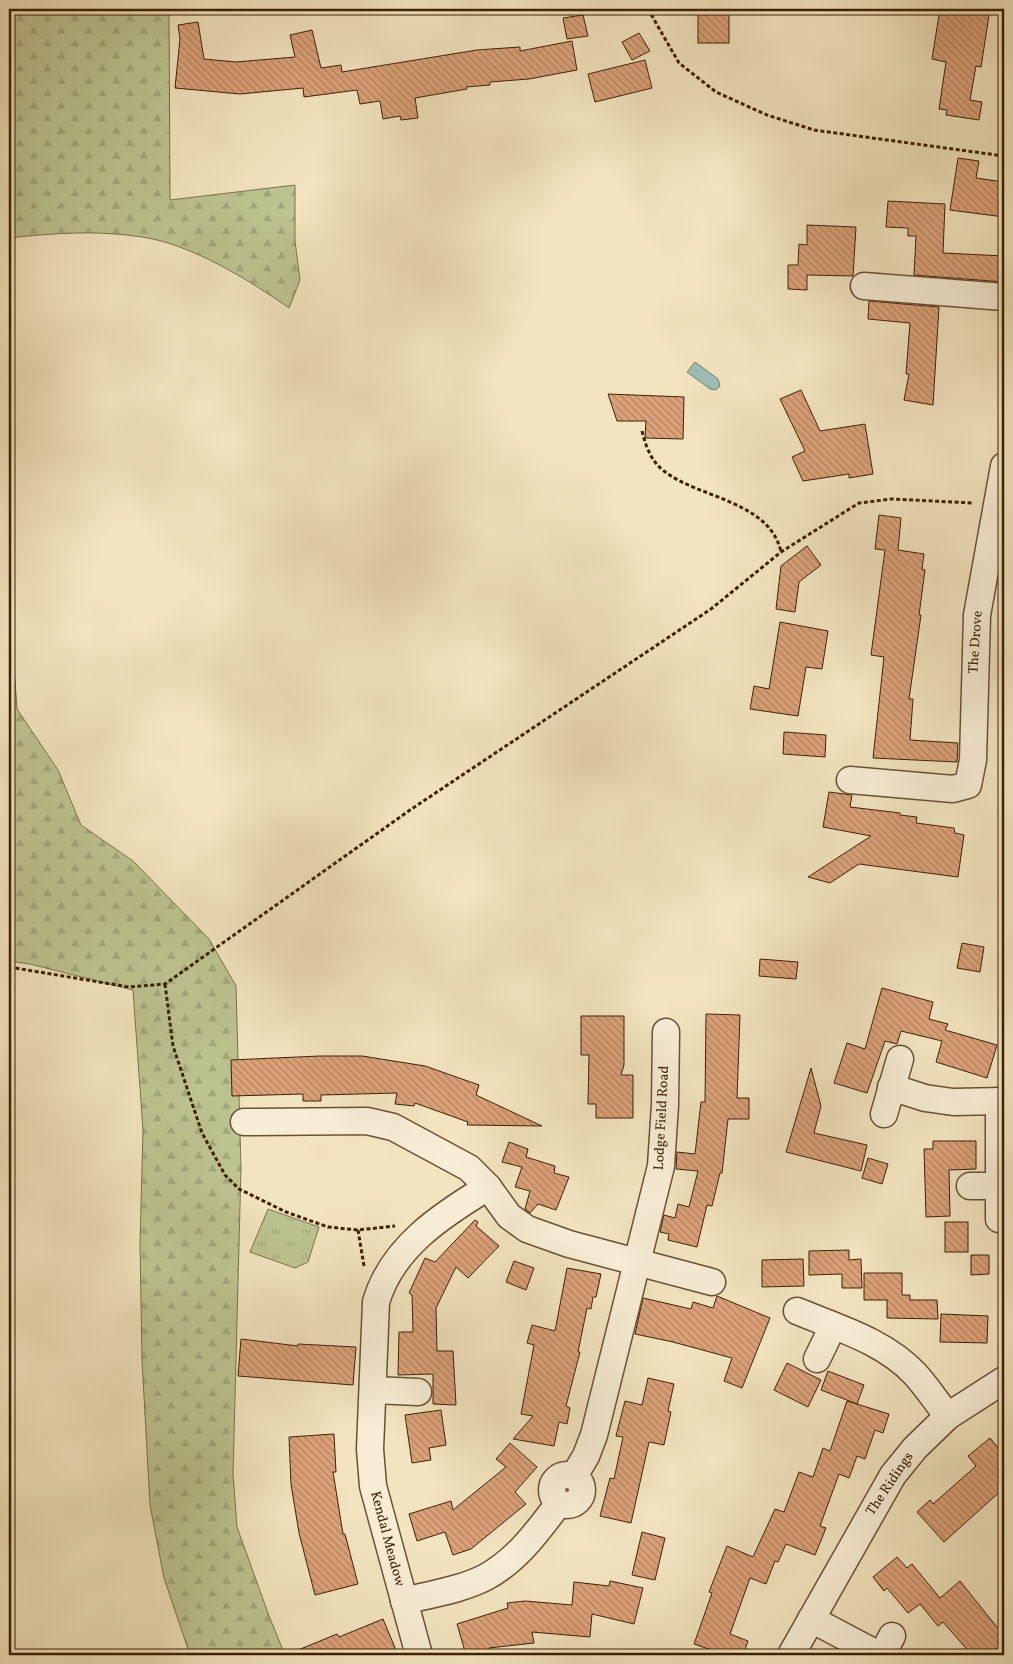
<svg xmlns="http://www.w3.org/2000/svg" width="1013" height="1664" viewBox="0 0 1013 1664" font-family="Vollkorn,serif">
  <style>
    .forest { fill: url(#forest-firs); stroke: #7c724b }
    .park { fill: url(#park-tufts); stroke: #7c724b }
    .water { fill: #9cbeb8; stroke: #767f70 }
    .building { fill: url(#building-back-hatch); stroke: #3d2005 }
    .lines { fill: none; stroke-linecap: round; stroke-linejoin: round }
    .minor-casing { stroke: #6a5134; stroke-width: 29 }
    .path { stroke: #3d2005; stroke-width: 3; stroke-dasharray: 4 2.5; stroke-linecap: butt }
    .minor { stroke: #f7edd5; stroke-width: 26 }
    .labels { text-anchor: middle; dominant-baseline: central; stroke-width: 4; stroke-linejoin: round; paint-order: stroke }
    .street-label { font-size: 14px; fill: #3d2005; stroke: #f7edd5 }
  </style>
  <defs>
    <pattern id="forest-firs" width="22" height="20" patternUnits="userSpaceOnUse" patternTransform="scale(1.25)"><rect width="22" height="20" fill="#bcc491"/><path d="M5 1l3.5 6h-7zM16 11l3.5 6h-7z" fill="#a2a87c"/></pattern>
    <pattern id="park-tufts" width="24" height="20" patternUnits="userSpaceOnUse" patternTransform="scale(1.25)"><rect width="24" height="20" fill="#bcc491"/><path d="M3 7l-1-3M5 7V3M7 7l1-3M15 17l-1-3M17 17v-4M19 17l1-3" fill="none" stroke="#a2a87c"/></pattern>
    <pattern id="building-back-hatch" width="6" height="6" patternUnits="userSpaceOnUse" patternTransform="scale(1.25)"><rect width="6" height="6" fill="#dca27a"/><path d="M-1 5l2 2M0 0l6 6M5-1l2 2" fill="none" stroke="#b48462"/></pattern>
  </defs>
  <rect width="100%" height="100%" fill="#f2e4bf"/>
  <filter id="stains"><feTurbulence type="fractalNoise" baseFrequency=".004" numOctaves="4"/><feColorMatrix values="0 0 0 0 .2 0 0 0 0 .09 0 0 0 0 .02 0 0 0 .5 -.17"/></filter>
  <radialGradient id="worn" r=".72"><stop offset=".6" stop-color="#630" stop-opacity="0"/><stop offset="1" stop-color="#630" stop-opacity=".3"/></radialGradient>
  <g class="forest">
    <path d="M9,9H169L170,200L295,185V241L300,280L289,308C249,280 191,244 142,237C99,230 52,233 9,238Z"/>
    <path d="M9,595L17,709L58,770L81,825L133,861L209,939L236,986L241,1168L233,1474L237,1527L269,1616L285,1655H190L164,1578L150,1505L142,1360L140,1244L143,1130L133,990L30,964L9,961Z"/>
  </g>
  <path class="park" d="M268,1209L319,1227L308,1262L295,1268L250,1252Z"/>
  <path class="water" d="M695,362L718,379L720,386L716,390L710,389L687,372Z"/>
  <g class="building">
    <rect x="698" y="9" width="31" height="34"/>
    <path d="M940,9H990L981,67L976,66L970,100L982,102L979,120L946,115L947,110L939,109L946,62L932,59Z"/>
    <path d="M583,15L588,36L567,39L563,18Z"/>
    <path d="M198,22L204,59L236,62L295,57L290,35L312,30L321,68L341,65L342,72L477,50L520,47V51L572,41L577,70L529,79L490,82V85L466,87L467,89L415,98L418,118L401,120L400,116L383,119L380,101L360,104L357,90L304,97L303,88L240,94L175,88L180,39L178,25Z"/>
    <path d="M639,33L650,51L632,60L622,42Z"/>
    <path d="M645,60L652,88L595,102L588,74Z"/>
    <path d="M958,158L979,161L976,178L1004,182V217L950,210Z"/>
    <path d="M888,201L945,204L943,253L1004,256V282L914,275L916,236H908V228L886,227Z"/>
    <path d="M807,225L856,227L853,276L807,275V290L788,289V265H798L799,244L807,245Z"/>
    <path d="M869,301L939,307L933,405L904,400L909,374H906L910,323L868,319Z"/>
    <path d="M801,390L820,431L865,424L873,474L849,478V474L803,481L792,457L805,451L780,399Z"/>
    <path d="M608,394L684,397L683,439L645,438L646,421H617Z"/>
    <path d="M879,515L901,518L898,550L924,554L922,569L925,570L919,615H921L909,699H913L910,740L958,743L957,762L873,758L884,657L871,655L885,550L875,549Z"/>
    <path d="M807,546L821,565L799,582L795,612L776,609L781,566Z"/>
    <path d="M780,622L828,631L822,669L806,667L798,716L750,709L754,686L769,689Z"/>
    <path d="M784,732L826,735L825,757L783,754Z"/>
    <path d="M829,792L852,795L850,807L900,813V815L917,817L916,823L954,828L955,833L964,835L958,877L859,864L830,883L808,877L871,836L823,827Z"/>
    <path d="M962,943L984,947L980,972L957,968Z"/>
    <path d="M760,959L798,962L796,979L759,976Z"/>
    <path d="M882,988L933,1002L929,1019L948,1024L945,1030L997,1045L987,1078L936,1062L942,1041L901,1031L897,1044L885,1041L867,1093L834,1083L847,1043L865,1049Z"/>
    <path d="M706,1014L740,1015L737,1098H749V1119H728L722,1173H720L712,1206L707,1205L697,1247L668,1240L669,1234L660,1232L664,1215L675,1218L678,1204L689,1207L698,1171L676,1169L677,1152L695,1154L701,1102H705Z"/>
    <path d="M581,1016H624V1065L621,1075H633V1118H596V1104H588L589,1055H581Z"/>
    <path d="M320,1056H362L425,1066L479,1085L476,1095L542,1126L467,1125L468,1122L415,1103L414,1106L395,1104L397,1093L321,1095V1101H303V1094L232,1096L231,1060Z"/>
    <path d="M811,1068L821,1106L814,1133L867,1145L861,1171L786,1152Z"/>
    <path d="M933,1141H976V1169L949,1170L950,1216L926,1217L924,1149H933Z"/>
    <path d="M509,1142L528,1149L526,1157L555,1166L554,1173L569,1177L556,1210L538,1204L530,1213L525,1209L530,1191L515,1187L522,1167L502,1162Z"/>
    <path d="M868,1158L888,1164L882,1184L862,1178Z"/>
    <path d="M475,1220L478,1222L476,1226L499,1246L468,1278L456,1267L436,1308L437,1351H453L456,1405L433,1404V1374L398,1375L399,1332H413L412,1295L409,1293L425,1258L435,1262Z"/>
    <rect x="945" y="1222" width="23" height="30"/>
    <path d="M849,1250V1260L861,1259L862,1288H842V1274L809,1275V1251Z"/>
    <path d="M971,1255H989V1274L971,1275Z"/>
    <path d="M803,1259L804,1286L762,1287V1260Z"/>
    <path d="M514,1261L534,1268L526,1290L506,1282Z"/>
    <path d="M567,1268L601,1274L596,1297H593L591,1309L587,1308L578,1352H580L566,1406L570,1408L567,1424L559,1422L554,1446L513,1439L533,1416L521,1414L534,1345L527,1343L532,1325L555,1331Z"/>
    <path d="M864,1273H902V1295H910V1300H937L938,1319L887,1318V1300H864Z"/>
    <path d="M717,1296L770,1318L742,1388L724,1381L732,1358L673,1342L635,1334L643,1298L691,1309L693,1302L713,1308Z"/>
    <path d="M941,1314L988,1316L987,1343L940,1342Z"/>
    <path d="M241,1339L298,1346V1344L356,1347L353,1385L238,1376Z"/>
    <path d="M787,1363L821,1380L808,1407L774,1390Z"/>
    <path d="M828,1371L864,1385L857,1404L821,1390Z"/>
    <path d="M648,1378L674,1384L668,1411L671,1412L664,1445L649,1442L631,1523L600,1516L610,1478L614,1479L623,1437L616,1436L625,1401L642,1405Z"/>
    <path d="M847,1401L889,1414L883,1433L875,1430L865,1459L857,1456L849,1478L839,1474L820,1526L826,1528L815,1555L786,1544L778,1562L775,1561L766,1584L750,1578L730,1634L748,1641L743,1655H726L694,1644L712,1593L709,1592L727,1546L753,1557L775,1509L784,1512L799,1472L813,1477L823,1448L830,1451Z"/>
    <path d="M441,1410L446,1445L429,1448L431,1460L412,1463L405,1415Z"/>
    <path d="M334,1434L336,1472H333L343,1534H345L358,1584L315,1595L299,1533L291,1484L289,1437Z"/>
    <path d="M990,1438L1004,1455V1488L944,1542L917,1512L930,1500L933,1504L976,1466L968,1456Z"/>
    <path d="M510,1443L537,1467L515,1492L526,1504L471,1549L453,1555L445,1532L417,1541L409,1514L451,1501L453,1510L506,1467L496,1459Z"/>
    <path d="M642,1532L665,1538L655,1580L632,1575Z"/>
    <path d="M897,1557L907,1568L912,1564L940,1598L960,1581L1004,1636L1002,1655H972L943,1622L938,1626L920,1604L908,1613L887,1588L884,1591L873,1577Z"/>
    <path d="M610,1581L643,1588L634,1624L592,1614L590,1637L532,1632L534,1643L489,1648L491,1655H466L457,1624L508,1608L507,1603L525,1601L572,1605L574,1582L609,1586Z"/>
    <path d="M383,1619L398,1655H286L337,1634L339,1637Z"/>
  </g>
  <g class="lines">
    <defs>
      <g id="minor">
        <path d="M864,286L1004,297"/>
        <path d="M850,780L953,789L968,785L973,760L977,615L1004,466"/>
        <path d="M891,1087L925,1098L953,1102L1004,1101"/>
        <path d="M884,1114L900,1059"/>
        <path d="M244,1122L367,1121L393,1127L469,1168L488,1187L509,1216L527,1229L569,1244L712,1282"/>
        <path d="M970,1186H999"/>
        <path d="M999,1219V1101"/>
        <path d="M797,1311C838,1328 884,1341 915,1374C927,1387 937,1403 948,1416"/>
        <path d="M817,1359L833,1326"/>
        <path d="M373,1390L418,1392"/>
        <circle cx="567" cy="1490" r="15"/>
        <path d="M574,1476L586,1456L594,1435L661,1166L665,1105L666,1032"/>
        <path d="M404,1601C431,1594 461,1590 486,1577C517,1560 538,1531 559,1503"/>
        <path d="M811,1619L879,1655"/>
        <path d="M419,1655L373,1486L370,1449L376,1302C392,1247 442,1215 488,1187"/>
        <path d="M791,1655L893,1475L915,1448L948,1416L1004,1380"/>
        <path d="M882,1655L892,1636"/>
      </g>
    </defs>
    <use href="#minor" class="minor-casing"/>
    <g class="path">
      <path d="M397,9L396,12L419,13L440,9"/>
      <path d="M648,9L679,63L716,92L767,115L814,130L1004,156"/>
      <path d="M642,431C646,447 651,461 664,471C698,498 770,501 781,552"/>
      <path d="M9,967L129,987L165,984L410,810L711,609L781,552L859,503L892,499L973,503"/>
      <path d="M165,984L173,1046L202,1133L225,1175L239,1189L286,1212L328,1227L358,1230L395,1226"/>
      <path d="M358,1230L364,1266"/>
    </g>
    <use href="#minor" class="minor"/>
  </g>
  <g class="labels">
    <g class="street-label">
      <text transform="translate(976 642) rotate(-86)">The Drove</text>
      <text transform="translate(662 1118) rotate(-87)">Lodge Field Road</text>
      <text transform="translate(890 1484) rotate(-56)">The Ridings</text>
      <text transform="translate(387 1539) rotate(75)">Kendal Meadow</text>
    </g>
  </g>
  <rect width="1013" height="1664" fill="none" stroke="#f2e4bf" stroke-width="30"/>
  <rect x="10" y="10" width="993" height="1644" fill="none" stroke="#3d2005" stroke-width="2.5"/>
  <rect x="15" y="15" width="983" height="1634" fill="none" stroke="#3d2005"/>
  <rect width="100%" height="100%" filter="url(#stains)"/>
  <rect width="100%" height="100%" fill="url(#worn)"/>
</svg>
